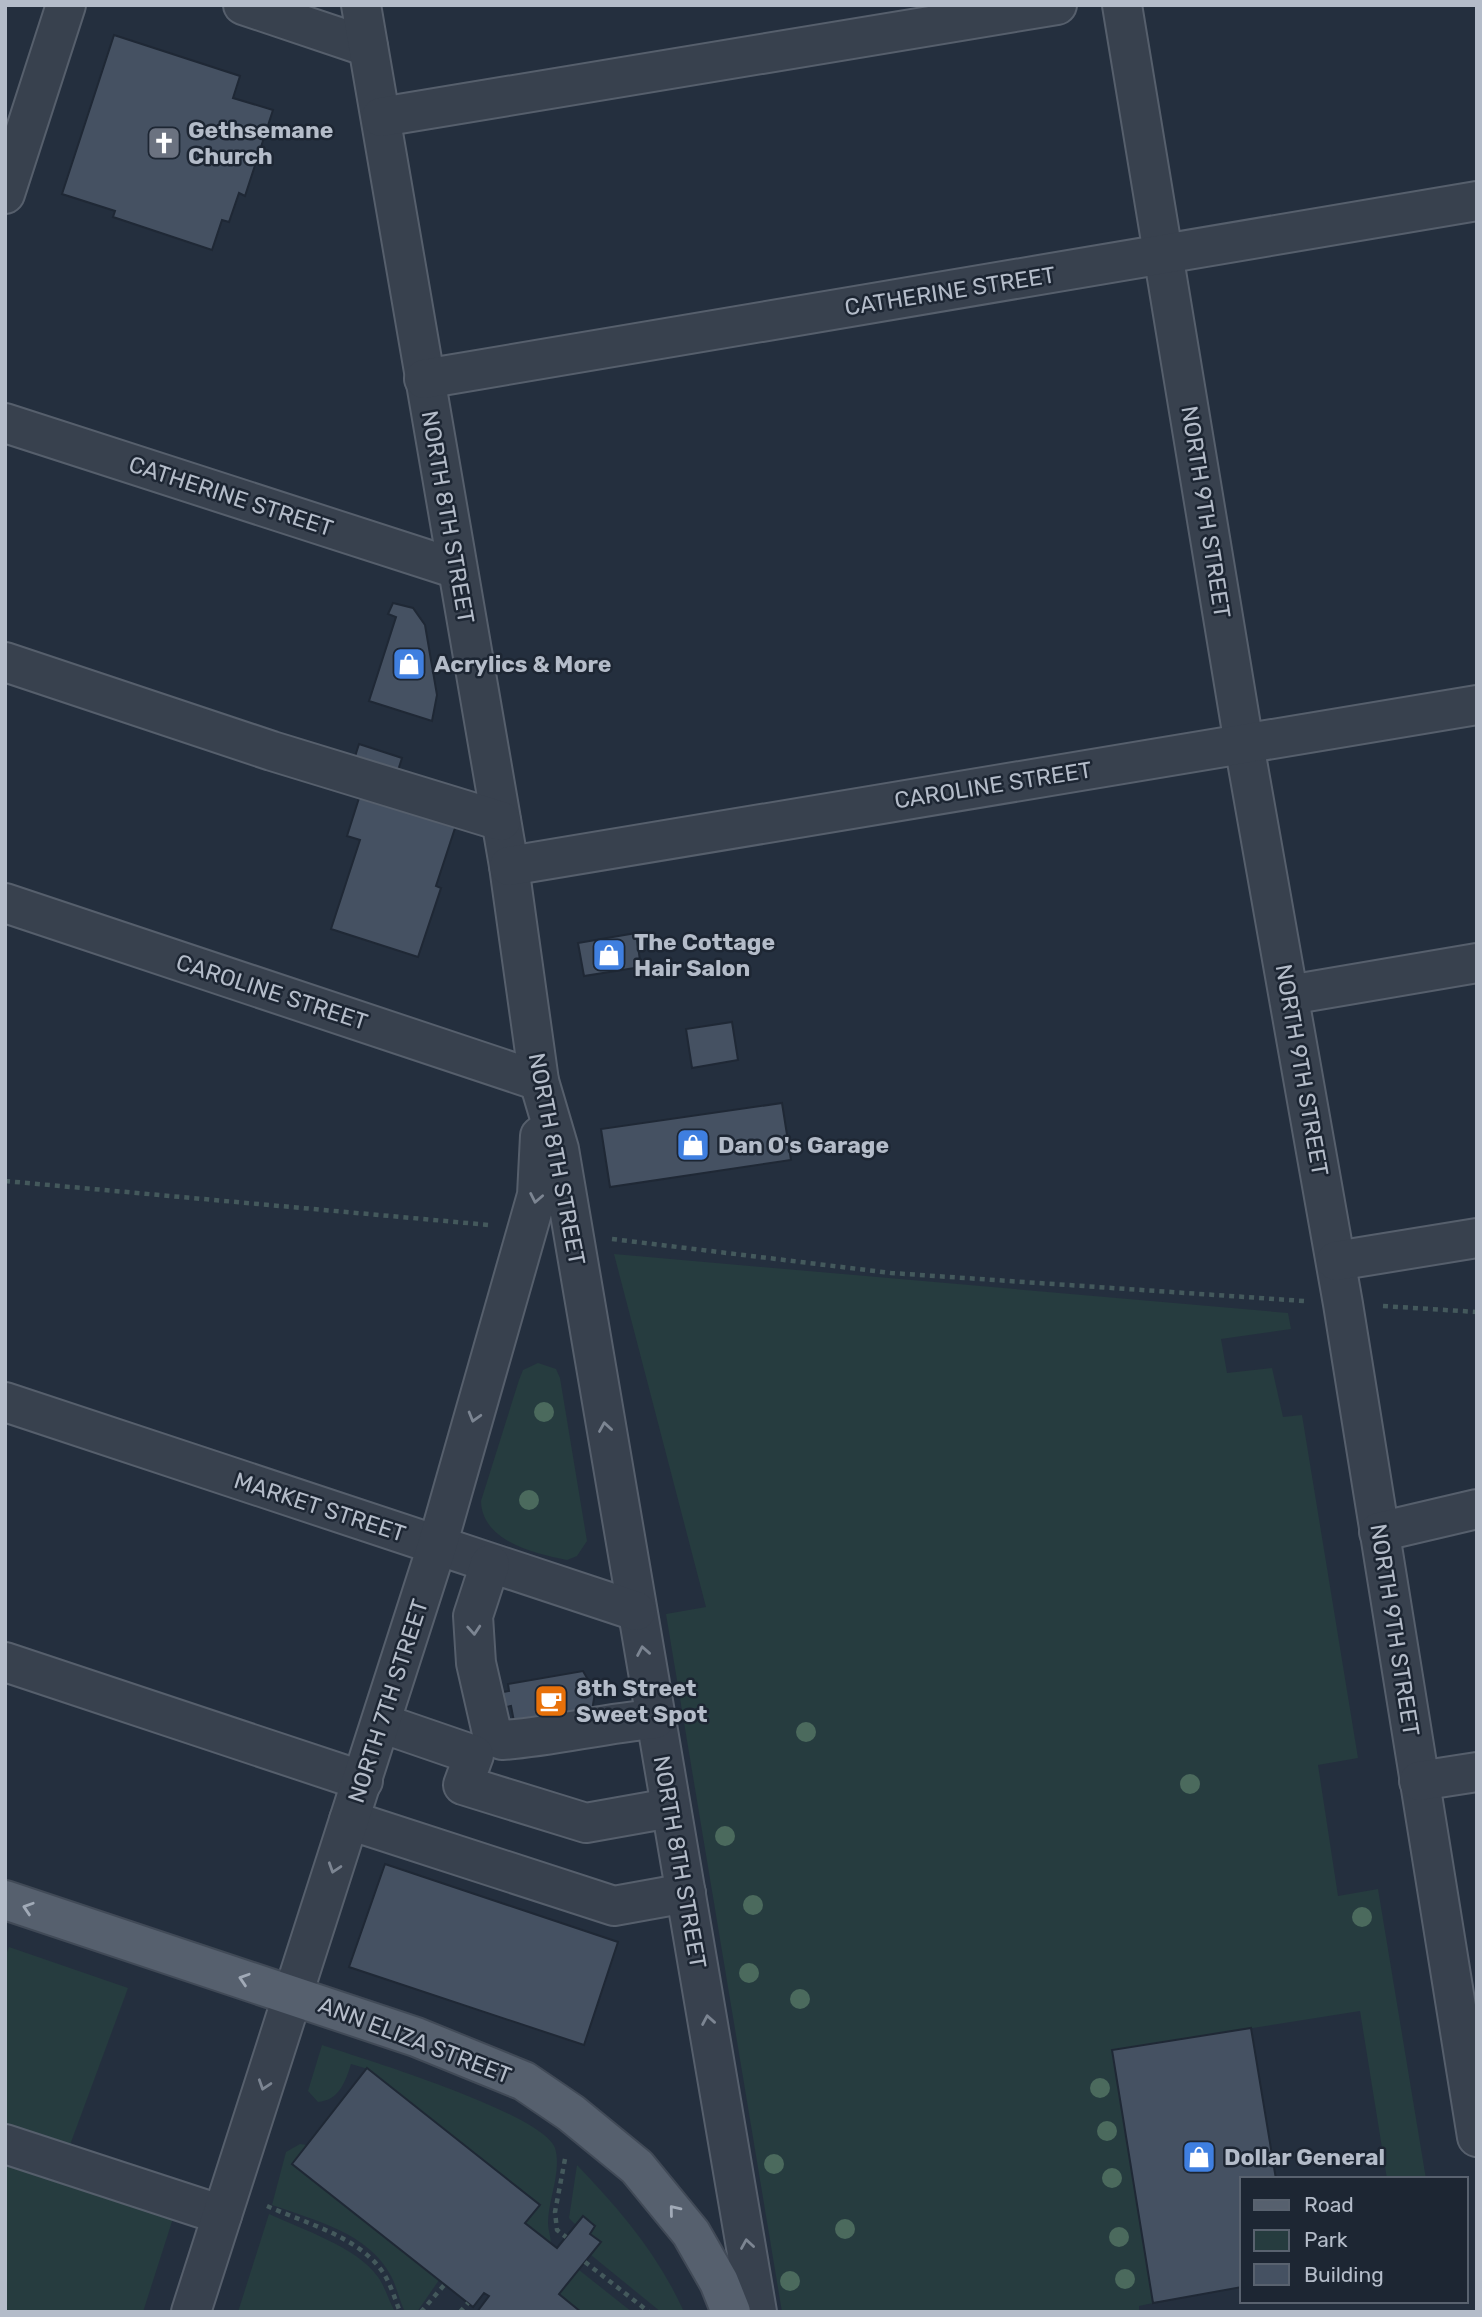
<svg xmlns="http://www.w3.org/2000/svg" width="1482" height="2317" viewBox="0 0 1482 2317" font-family="Rubik,sans-serif">
  <style>
    .green { fill: #263c3f }
    .building { fill: #455162; stroke: #1f2835; stroke-width: 2 }
    .lines { fill: none; stroke-linecap: round; stroke-linejoin: round }
    .minor-casing { stroke: #565f6c; stroke-width: 42 }
    .major-casing { stroke: #414a57; stroke-width: 42 }
    .path { stroke: #44595c; stroke-width: 4.5; stroke-dasharray: 5 5; stroke-linecap: butt }
    .minor { stroke: #38414e; stroke-width: 38 }
    .major { stroke: #56606e; stroke-width: 38 }
    .tree { fill: #4b6a5d }
    .oneway { stroke: #7c8592 }
    .oneway2 { stroke: #a1aab7 }
    .labels { text-anchor: middle; dominant-baseline: central; stroke-width: 5; stroke-linejoin: round; paint-order: stroke }
    .poi-label { font-size: 23px; font-weight: bold; fill: #b4bcc9; stroke: #1d2633; text-anchor: start }
    .street-label { font-size: 23px; fill: #b4bcc9; stroke: #1d2633 }
  </style>
  <rect width="100%" height="100%" fill="#242f3e"/>
  <g class="green">
    <path d="M614,1254L1288,1313L1291,1329L1221,1339L1227,1373L1272,1368L1283,1417L1302,1415L1358,1758L1318,1765L1338,1896L1378,1889L1426,2179H1387L1360,2011L1113,2050L1153,2303L1139,2306V2312H782L666,1614L706,1607Z"/>
    <path d="M538,1363L556,1369L560,1378L587,1541L577,1556L567,1560C533,1553 482,1541 481,1501L519,1380L523,1370Z"/>
    <path d="M9,1947L128,1988L67,2153L5,2131V1957Z"/>
    <path d="M322,2045C361,2058 542,2113 555,2148C562,2171 548,2200 548,2223C548,2230 551,2237 551,2244L525,2223L540,2204L368,2069L351,2064C345,2083 339,2100 318,2102L308,2091Z"/>
    <path d="M300,2144L307,2145L292,2164L439,2280L417,2312H405C399,2300 397,2287 391,2276C369,2233 314,2220 272,2205L286,2152Z"/>
    <path d="M5,2154L176,2209L143,2312H5Z"/>
    <path d="M577,2165C620,2210 658,2254 684,2312H661L591,2255L601,2242L590,2234L595,2226L583,2216L576,2225L569,2218Z"/>
    <path d="M269,2214C301,2229 357,2247 378,2277C385,2287 389,2301 395,2312H238Z"/>
    <path d="M579,2270L632,2312H581L559,2294Z"/>
  </g>
  <g class="building">
    <path d="M114,35L240,76L233,98L273,110L245,196L239,193L229,222L222,220L212,250L113,217L115,211L62,194Z"/>
    <path d="M393,603L413,608L425,625L437,695L432,721L369,701L396,617L388,614Z"/>
    <path d="M359,744L402,758L395,780L352,766Z"/>
    <path d="M360,795L456,825L436,886L441,888L418,957L331,929L360,840L347,836Z"/>
    <path d="M636,933L641,967L584,976L578,943Z"/>
    <path d="M732,1022L738,1060L692,1068L686,1029Z"/>
    <path d="M782,1103L791,1160L610,1187L601,1129Z"/>
    <path d="M583,1671L595,1692L591,1718L516,1732L511,1706L496,1709L493,1694L509,1691L508,1684Z"/>
    <path d="M385,1864L618,1942L584,2045L349,1967Z"/>
    <path d="M1251,2028L1276,2179H1242V2287L1153,2303L1112,2050Z"/>
    <path d="M367,2068L540,2205L525,2223L557,2248L583,2216L595,2226L590,2234L601,2242L559,2294L581,2312H477L489,2296L484,2293L473,2307L292,2164Z"/>
  </g>
  <g class="lines">
    <defs>
      <g id="minor">
        <path d="M243,5L368,47"/>
        <path d="M361,5L509,866L539,1081L559,1149L757,2312"/>
        <path d="M1122,5L1244,744L1343,1304L1477,2137"/>
        <path d="M381,117L1057,5"/>
        <path d="M5,194L66,5"/>
        <path d="M424,379L1477,201"/>
        <path d="M5,423L457,569"/>
        <path d="M5,662L272,751L501,821"/>
        <path d="M509,866L1477,705"/>
        <path d="M5,903L539,1081"/>
        <path d="M1289,995L1477,963"/>
        <path d="M1336,1261L1477,1238"/>
        <path d="M5,1402L636,1611"/>
        <path d="M1379,1532L1477,1509"/>
        <path d="M490,1564L473,1616L476,1663L492,1733L502,1740C553,1737 603,1723 655,1719"/>
        <path d="M5,1662L363,1781"/>
        <path d="M381,1723L474,1755L463,1785L586,1823L670,1808"/>
        <path d="M1419,1781L1477,1772"/>
        <path d="M349,1820L614,1906L686,1893"/>
        <path d="M5,2144L222,2215"/>
        <path d="M191,2312L437,1546L537,1195L540,1136"/>
      </g>
      <path id="major" d="M5,1900L416,2037L524,2081L571,2113L637,2167L691,2233L719,2282L731,2312"/>
    </defs>
    <use href="#minor" class="minor-casing"/>
    <use href="#major" class="major-casing"/>
    <g class="path">
      <path d="M5,1181L489,1225"/>
      <path d="M612,1239L891,1273L1304,1301"/>
      <path d="M1383,1306L1477,1312"/>
      <path d="M565,2159L555,2212L557,2230L566,2237"/>
      <path d="M267,2206C305,2223 357,2236 382,2271C390,2282 395,2299 400,2312"/>
      <path d="M585,2262L649,2312"/>
      <path d="M421,2312L445,2284"/>
      <path d="M460,2312L468,2303"/>
    </g>
    <use href="#minor" class="minor"/>
    <use href="#major" class="major"/>
  </g>
  <g class="tree">
    <circle cx="544" cy="1412" r="10"/>
    <circle cx="529" cy="1500" r="10"/>
    <circle cx="806" cy="1732" r="10"/>
    <circle cx="1190" cy="1784" r="10"/>
    <circle cx="725" cy="1836" r="10"/>
    <circle cx="753" cy="1905" r="10"/>
    <circle cx="1362" cy="1917" r="10"/>
    <circle cx="749" cy="1973" r="10"/>
    <circle cx="800" cy="1999" r="10"/>
    <circle cx="1100" cy="2088" r="10"/>
    <circle cx="1107" cy="2131" r="10"/>
    <circle cx="774" cy="2164" r="10"/>
    <circle cx="1112" cy="2178" r="10"/>
    <circle cx="845" cy="2229" r="10"/>
    <circle cx="1119" cy="2237" r="10"/>
    <circle cx="1125" cy="2279" r="10"/>
    <circle cx="790" cy="2281" r="10"/>
  </g>
  <defs><path id="oneway-chevron" d="M-2-3.5L2.5 0L-2 3.5" fill="none" stroke-width="1.6" stroke-linecap="round" stroke-linejoin="round" transform="scale(1.75)"/></defs>
  <g class="oneway">
    <use href="#oneway-chevron" transform="translate(536 1198) rotate(101)"/>
    <use href="#oneway-chevron" transform="translate(474 1417) rotate(106)"/>
    <use href="#oneway-chevron" transform="translate(605 1427) rotate(-99)"/>
    <use href="#oneway-chevron" transform="translate(474 1630) rotate(86)"/>
    <use href="#oneway-chevron" transform="translate(643 1651) rotate(-100)"/>
    <use href="#oneway-chevron" transform="translate(334 1868) rotate(108)"/>
    <use href="#oneway-chevron" transform="translate(708 2020) rotate(-100)"/>
    <use href="#oneway-chevron" transform="translate(264 2085) rotate(108)"/>
    <use href="#oneway-chevron" transform="translate(747 2244) rotate(-99)"/>
  </g>
  <g class="oneway2">
    <use href="#oneway-chevron" transform="translate(28 1908) rotate(-162)"/>
    <use href="#oneway-chevron" transform="translate(244 1979) rotate(-162)"/>
    <use href="#oneway-chevron" transform="translate(674 2210) rotate(-129)"/>
  </g>
  <defs>
    <symbol id="church-square" viewBox="-11 -11 22 22"><rect x="-9" y="-9" width="18" height="18" rx="4" fill="#6b7280" stroke="#1d2633"/><path d="M-1.2-6h2.4v3.5h3.3v2.4h-3.3V6h-2.4V-.1h-3.3v-2.4h3.3Z" fill="#fff"/></symbol>
    <symbol id="shop-square" viewBox="-11 -11 22 22"><rect x="-9" y="-9" width="18" height="18" rx="4" fill="#3f7fe0" stroke="#1d2633"/><path d="M-5-2.5h2.3a2.7 3.5 0 0 1 5.4 0H5L5.5 6h-11ZM-1.5-2.5h3a1.5 2.3 0 0 0-3 0Z" fill="#fff"/></symbol>
    <symbol id="cafe-square" viewBox="-11 -11 22 22"><rect x="-9" y="-9" width="18" height="18" rx="4" fill="#e8710a" stroke="#1d2633"/><path d="M-5.5-4.5H6V0H3Q3 3.5 0 3.5H-2.5Q-5.5 3.5-5.5 0ZM3-3.2v2h1.7v-2ZM-6 4.5H4V6H-6Z" fill="#fff"/></symbol>
  </defs>
  <g fill-rule="evenodd">
    <use href="#church-square" x="145" y="124" width="38" height="38"/>
    <use href="#shop-square" x="390" y="645" width="38" height="38"/>
    <use href="#shop-square" x="590" y="936" width="38" height="38"/>
    <use href="#shop-square" x="674" y="1126" width="38" height="38"/>
    <use href="#cafe-square" x="532" y="1682" width="38" height="38"/>
    <use href="#shop-square" x="1180" y="2138" width="38" height="38"/>
  </g>
  <g class="labels">
    <g class="poi-label">
      <text x="188" y="130">Gethsemane<tspan x="188" dy="26">Church</tspan></text>
      <text x="434" y="664">Acrylics &amp; More</text>
      <text x="634" y="942">The Cottage<tspan x="634" dy="26">Hair Salon</tspan></text>
      <text x="718" y="1145">Dan O's Garage</text>
      <text x="576" y="1688">8th Street<tspan x="576" dy="26">Sweet Spot</tspan></text>
      <text x="1224" y="2157">Dollar General</text>
    </g>
    <g class="street-label">
      <text transform="translate(950 291) rotate(-9)">CATHERINE STREET</text>
      <text transform="translate(231 496) rotate(18)">CATHERINE STREET</text>
      <text transform="translate(1206 512) rotate(81)">NORTH 9TH STREET</text>
      <text transform="translate(448 517) rotate(80)">NORTH 8TH STREET</text>
      <text transform="translate(993 785) rotate(-9)">CAROLINE STREET</text>
      <text transform="translate(272 992) rotate(18)">CAROLINE STREET</text>
      <text transform="translate(1302 1070) rotate(80)">NORTH 9TH STREET</text>
      <text transform="translate(557 1159) rotate(79)">NORTH 8TH STREET</text>
      <text transform="translate(320 1507) rotate(18)">MARKET STREET</text>
      <text transform="translate(1395 1630) rotate(81)">NORTH 9TH STREET</text>
      <text transform="translate(388 1701) rotate(-72)">NORTH 7TH STREET</text>
      <text transform="translate(680 1862) rotate(80)">NORTH 8TH STREET</text>
      <text transform="translate(415 2040) rotate(21)">ANN ELIZA STREET</text>
    </g>
  </g>
  <rect width="1482" height="2317" fill="none" stroke="#b4bcc9" stroke-width="14"/>
  <rect x="1240" y="2177" width="228" height="126" fill="#1d2633" stroke="#59626f" stroke-width="2"/>
  <rect x="1254" y="2200" width="35" height="10" fill="#56606e" stroke="#59626f" stroke-width="2"/>
  <text x="1304" y="2212" font-size="21" fill="#b4bcc9">Road</text>
  <rect x="1254" y="2230" width="35" height="21" fill="#263c3f" stroke="#59626f" stroke-width="2"/>
  <text x="1304" y="2247" font-size="21" fill="#b4bcc9">Park</text>
  <rect x="1254" y="2264" width="35" height="21" fill="#455162" stroke="#59626f" stroke-width="2"/>
  <text x="1304" y="2282" font-size="21" fill="#b4bcc9">Building</text>
</svg>
